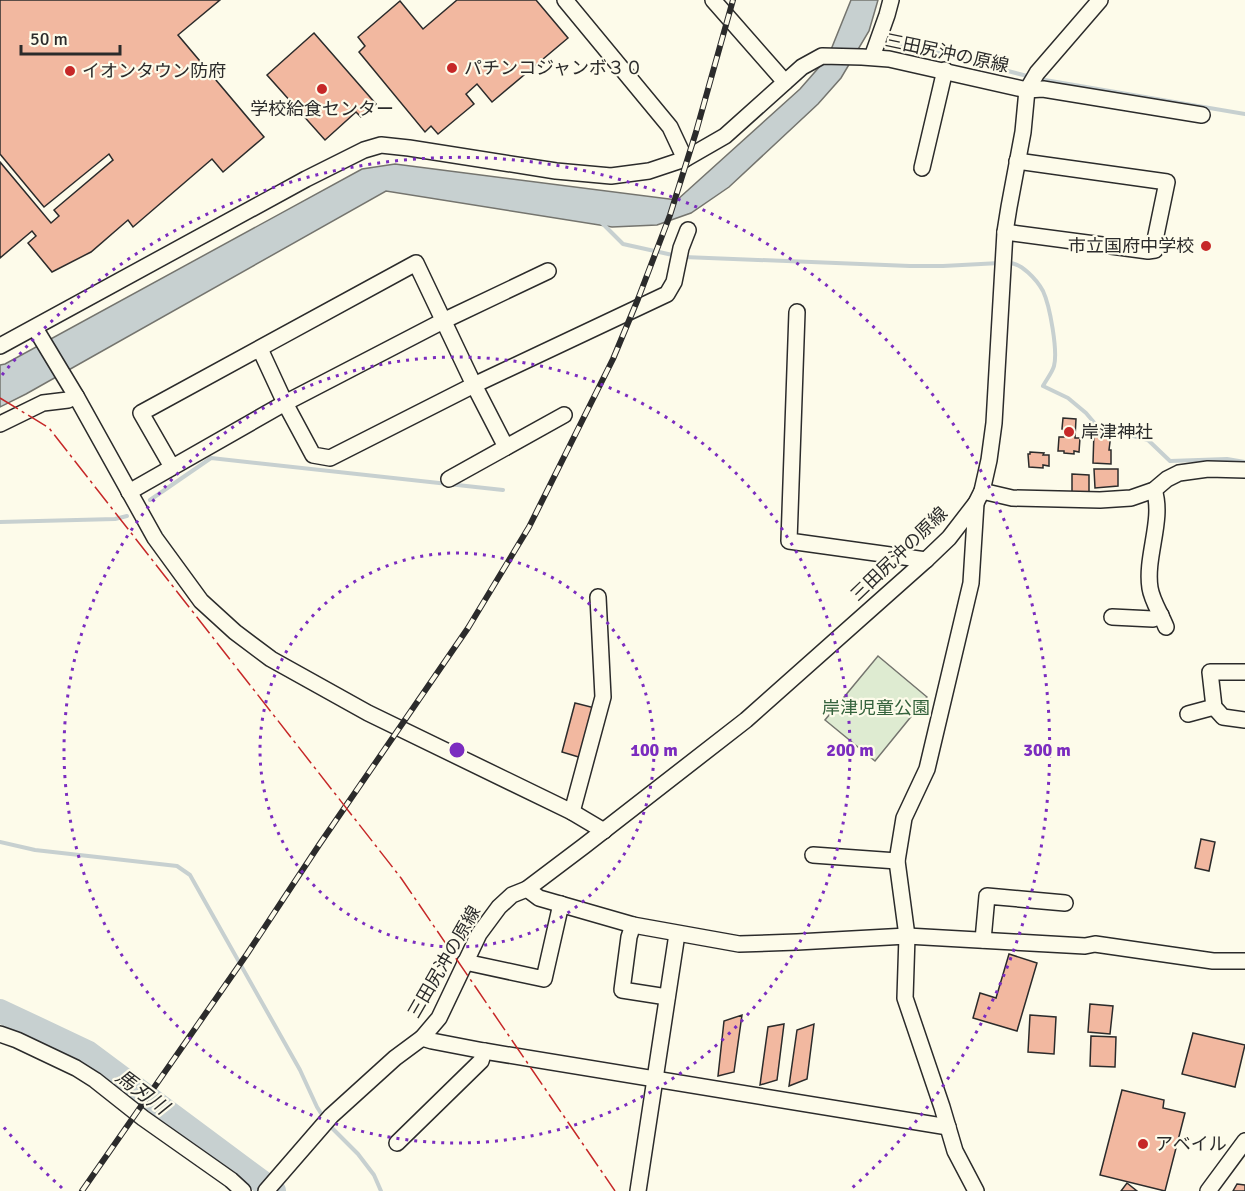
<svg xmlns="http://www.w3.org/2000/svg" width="1245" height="1191" viewBox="0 0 1245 1191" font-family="Signika,'Noto Sans JP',sans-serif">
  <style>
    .green { fill: #deebd1; stroke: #74746e; stroke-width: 1.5 }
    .water { fill: #c7d0d0; stroke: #74746e; stroke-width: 1.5 }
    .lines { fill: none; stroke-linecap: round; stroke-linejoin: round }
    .stream { stroke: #c7d0d0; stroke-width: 4 }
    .river { stroke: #c7d0d0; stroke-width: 24 }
    .building { fill: #f2b8a0; stroke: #2b2b2b; stroke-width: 1.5 }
    .minor-casing { stroke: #2b2b2b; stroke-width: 18 }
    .minor { stroke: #fdfbea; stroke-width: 15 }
    .rail-casing { stroke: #2b2b2b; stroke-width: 6 }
    .rail { stroke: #fdfbea; stroke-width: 4; stroke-dasharray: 11; stroke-linecap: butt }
    .power { stroke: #c62828; stroke-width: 1.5; stroke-dasharray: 21 4.5 3 4.5; stroke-linecap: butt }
    .ring { fill: none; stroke: #7b2cbf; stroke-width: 3; stroke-dasharray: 3 6 }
    .poi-dot { fill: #c62828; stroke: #fdfbea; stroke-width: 2 }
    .labels { text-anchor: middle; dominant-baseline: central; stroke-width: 4.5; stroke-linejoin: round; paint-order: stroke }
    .street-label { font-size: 18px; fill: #2b2b2b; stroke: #fdfbea }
    .poi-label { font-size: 18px; fill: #2b2b2b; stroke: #fdfbea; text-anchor: start }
    .park-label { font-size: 18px; fill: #34623c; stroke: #fdfbea }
    .water-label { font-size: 20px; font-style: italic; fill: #2b2b2b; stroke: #fdfbea }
    .centre { fill: #7b2cbf; stroke: #fdfbea; stroke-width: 3 }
    .ring-label { font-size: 18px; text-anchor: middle; font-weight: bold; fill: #7b2cbf; stroke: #fdfbea; stroke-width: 4.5; stroke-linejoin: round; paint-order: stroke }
  </style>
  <rect width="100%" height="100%" fill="#fdfbea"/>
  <path class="green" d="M878,656L927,697L875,761L825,720Z"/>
  <path class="water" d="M851,0H878L869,31L841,78L818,104L729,187L691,213L657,225L612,227L386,191L26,394L0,407V365L5,364L362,169L395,164L677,200L800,89L828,57Z"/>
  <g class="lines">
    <g class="stream">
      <path d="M881,44L927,50L1031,77"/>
      <path d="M1039,79L1245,114"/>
      <path d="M601,222L623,244L677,256"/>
      <path d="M684,257L910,266H943L1000,263"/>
      <path d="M1008,263C1021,262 1037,280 1043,291C1050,306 1058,351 1054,366C1052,373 1046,380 1043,386L1068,398L1086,413L1097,426L1148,440L1170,461L1227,459L1245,462"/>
      <path d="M150,500L211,458L503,490"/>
      <path d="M0,522L115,519L127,516"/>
      <path d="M0,842L35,850L177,866L190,875L300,1070L317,1107L324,1118"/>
      <path d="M328,1124L358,1154L374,1175L381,1191"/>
    </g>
    <path class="river" d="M0,1011L87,1052L274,1191"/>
  </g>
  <g class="building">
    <path d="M0,0H220L178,35L264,137L223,172L212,159L133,227L128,220L91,252L52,272L28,243L36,236L32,231L0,258V162L51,223L59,216L54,210L113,160L109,154L44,207L0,154Z"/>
    <path d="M457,0H536L568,38L492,102L477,84L466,94L474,104L438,134L431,126L425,132L359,52L365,46L358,37L400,1L423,29Z"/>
    <path d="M314,33L376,104L361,117L356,112L325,140L267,75Z"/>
    <path d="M1063,418L1076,419L1075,438H1080L1079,452L1074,451V454L1064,453V451H1058L1059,437H1064V430L1062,429Z"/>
    <path d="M1094,431H1103V434H1111L1109,450H1111V464L1093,463Z"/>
    <path d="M1030,452L1044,453L1043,455H1049V466L1043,465V468L1029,467L1028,454H1030Z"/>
    <path d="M1094,469H1118V486L1095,488Z"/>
    <path d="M1072,474L1089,475V495H1072Z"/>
    <path d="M575,703L595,708L582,758L562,752Z"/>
    <path d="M1201,839L1215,842L1209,871L1195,868Z"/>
    <path d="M1009,954L1037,963L1017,1031L973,1018L980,993L996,998Z"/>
    <path d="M1090,1004L1113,1006L1110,1034L1088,1032Z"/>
    <path d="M742,1015L734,1072L718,1076L724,1021Z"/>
    <path d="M1030,1015L1056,1017L1054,1054L1028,1052Z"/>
    <path d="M784,1024L777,1080L760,1085L768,1027Z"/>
    <path d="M814,1024L807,1079L789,1086L797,1030Z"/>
    <path d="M1193,1033L1245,1045L1235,1087L1182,1074Z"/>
    <path d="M1091,1036L1116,1037L1115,1067L1090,1066Z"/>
    <path d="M1122,1090L1164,1100L1163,1108L1185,1113L1165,1191L1100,1175Z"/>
    <path d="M1127,1183L1137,1191H1121Z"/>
    <path d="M1237,1184L1245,1185V1191H1233Z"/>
  </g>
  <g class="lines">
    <defs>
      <g id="minor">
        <path d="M565,0L670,127L685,159"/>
        <path d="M713,0L785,82"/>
        <path d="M872,57L887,15L891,0"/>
        <path d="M922,168L945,70"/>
        <path d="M1005,232L1148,251L1155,250V240L1167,182L1017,161"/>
        <path d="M797,312L789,541L926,560"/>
        <path d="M35,328L76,396L155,538L201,601L235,632L271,659L368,713L572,812L604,831"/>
        <path d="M0,346L306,179L364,150L381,145L409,148L556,171L611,176L649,171L685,159L725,136L802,67L822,56L862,57L889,59L1027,90L1043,89L1202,115"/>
        <path d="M260,349L285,403L313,455L330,458L474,385L667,294L674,282L681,248L688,230"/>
        <path d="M0,424L43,403L68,400L76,396"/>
        <path d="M172,467L141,413L416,263L474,385L506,447"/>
        <path d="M449,479L564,415"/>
        <path d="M1154,490C1164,519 1145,557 1150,588C1152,601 1161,614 1166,627"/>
        <path d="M982,491L1012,498L1100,500L1131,498L1154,490L1167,479L1179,473L1208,469L1245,470"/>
        <path d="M129,492L285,403L443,321L548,271"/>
        <path d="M1112,617L1153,619L1161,615"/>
        <path d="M1245,672H1210L1214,707L1223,717L1245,720"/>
        <path d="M1188,714L1214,707"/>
        <path d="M572,812L603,697L598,597"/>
        <path d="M813,855L897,861"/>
        <path d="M527,889L539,898L633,925L739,944L797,942L907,936L1085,946L1095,944L1213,961H1245"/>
        <path d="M633,925L629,937L622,990L667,997"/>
        <path d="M983,940L987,896L1065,903"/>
        <path d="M465,962L544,979L561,904"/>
        <path d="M0,1034L17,1040L76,1068L95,1080L143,1118L231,1180L243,1191"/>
        <path d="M422,1038L432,1041L484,1051L948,1127"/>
        <path d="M397,1143L481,1061L484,1051"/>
        <path d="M266,1191L331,1116L395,1058L422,1038L439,1018L479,934L499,907L512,895L527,889L584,846L746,720L926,560L949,538L976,503L982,491L989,460L994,423L1005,232L1009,207L1023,132L1027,90L1037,73L1100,0"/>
        <path d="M638,1191L677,934"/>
        <path d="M976,1191L955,1151L942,1107L905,998L907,936L897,861L904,818L927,769L971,583L976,503"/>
        <path d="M1208,1191L1245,1141"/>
      </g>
    </defs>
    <use href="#minor" class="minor-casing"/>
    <use href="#minor" class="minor"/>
    <defs>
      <path id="rail" d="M82,1191L247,954L319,845L468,628L529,527L613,359L638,299L670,215L696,132L733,0"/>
    </defs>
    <use href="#rail" class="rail-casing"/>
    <use href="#rail" class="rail"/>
    <path class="power" d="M0,398L49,428L401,878L615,1191"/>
  </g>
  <g class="ring">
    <circle cx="457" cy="750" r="197"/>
    <circle cx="457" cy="750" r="393"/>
    <path d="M62 1188A590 590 0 0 1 2 1125M2 375A590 590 0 1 1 852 1188"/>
  </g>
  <g class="poi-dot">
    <circle cx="452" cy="68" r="6"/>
    <circle cx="70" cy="71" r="6"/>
    <circle cx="322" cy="89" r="6"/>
    <circle cx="1206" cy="246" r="6"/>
    <circle cx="1069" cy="432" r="6"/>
    <circle cx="1143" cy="1144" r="6"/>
  </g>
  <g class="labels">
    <g class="street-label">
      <text transform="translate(947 53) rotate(12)">三田尻沖の原線</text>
      <text transform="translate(899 554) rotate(-44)">三田尻沖の原線</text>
      <text transform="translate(444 962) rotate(-60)">三田尻沖の原線</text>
    </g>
    <g class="poi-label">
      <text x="464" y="68">パチンコジャンボ３０</text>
      <text x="82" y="71">イオンタウン防府</text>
      <text x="322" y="109" text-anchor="middle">学校給食センター</text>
      <text x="1194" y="246" text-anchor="end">市立国府中学校</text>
      <text x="1081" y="432">岸津神社</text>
      <text x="1155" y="1144">アベイル</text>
    </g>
    <g class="park-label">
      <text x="876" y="708">岸津児童公園</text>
    </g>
    <g class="water-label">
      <text transform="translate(142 1092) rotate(37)">馬刃川</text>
    </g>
  </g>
  <circle cx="457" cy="750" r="9" class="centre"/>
  <g class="ring-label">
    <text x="654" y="756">100 m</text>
    <text x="850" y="756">200 m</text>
    <text x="1047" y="756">300 m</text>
  </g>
  <path d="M21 45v9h99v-9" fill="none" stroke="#2b2b2b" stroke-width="3"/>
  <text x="30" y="45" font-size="18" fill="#2b2b2b" stroke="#fdfbea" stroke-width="4.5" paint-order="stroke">50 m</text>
</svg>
